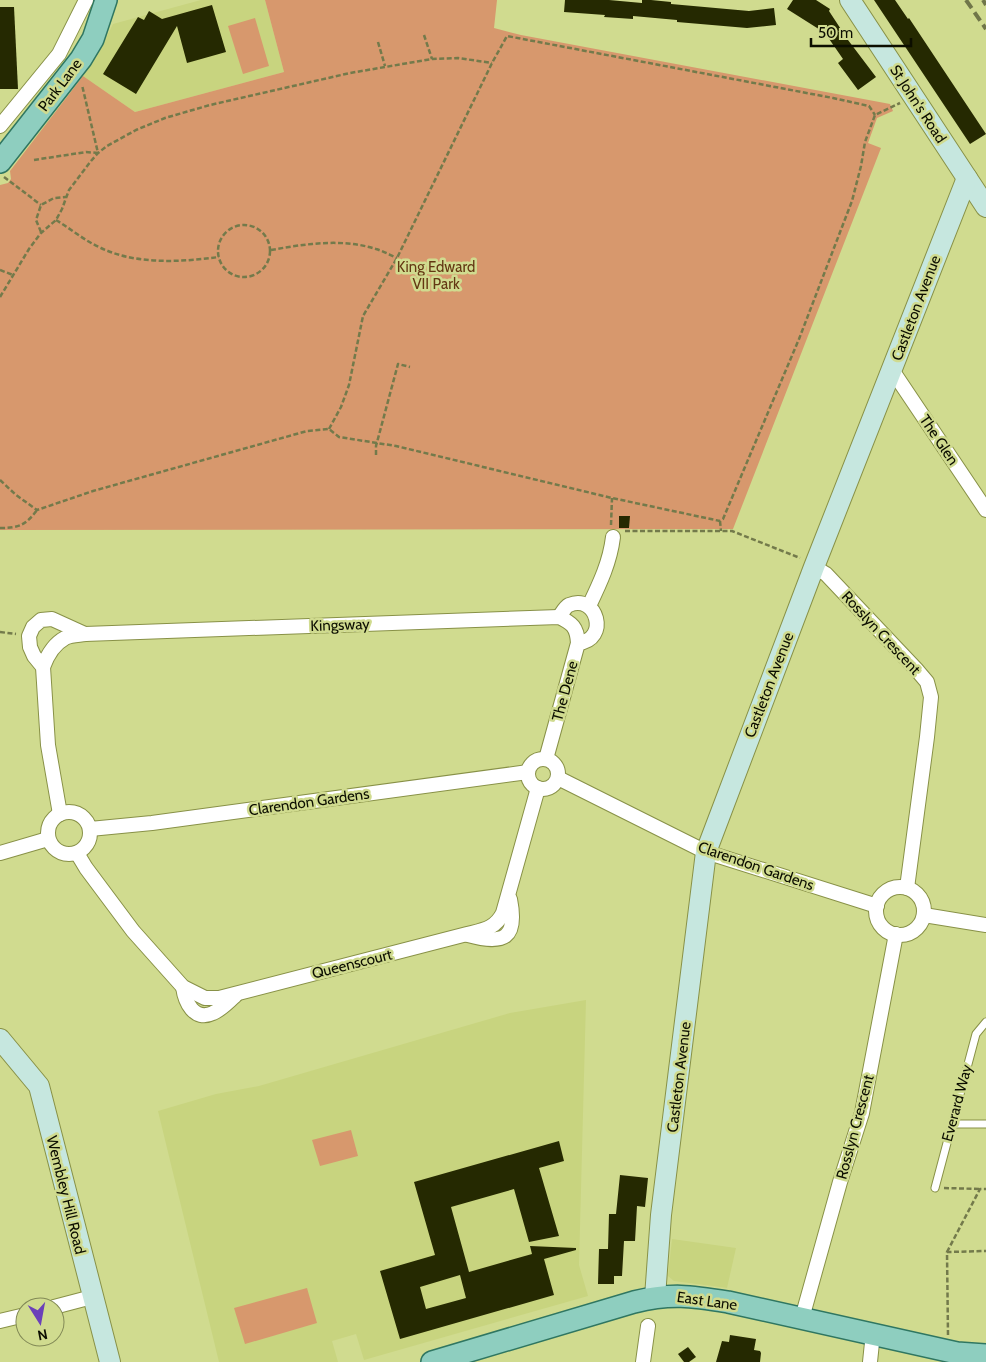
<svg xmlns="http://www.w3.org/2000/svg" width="986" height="1362" viewBox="0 0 986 1362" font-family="Cabin,sans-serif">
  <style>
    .built { fill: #c8d47f }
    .green { fill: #d7986d }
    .building { fill: #252901; fill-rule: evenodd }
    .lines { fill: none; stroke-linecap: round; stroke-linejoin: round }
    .lane-casing { stroke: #889147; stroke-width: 9 }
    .street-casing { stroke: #889147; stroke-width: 16 }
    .secondary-casing { stroke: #889147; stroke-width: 22 }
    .primary-casing { stroke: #2f7661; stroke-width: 24 }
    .path { stroke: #737a4b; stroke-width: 2.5; stroke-dasharray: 5 2.5; stroke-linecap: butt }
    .lane { stroke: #fff; stroke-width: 7 }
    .street { stroke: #fff; stroke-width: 14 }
    .secondary { stroke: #c6e7df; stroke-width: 20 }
    .primary { stroke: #8ecebf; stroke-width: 21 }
    .rail { stroke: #707649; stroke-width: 4; stroke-dasharray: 10 5; stroke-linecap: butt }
    .labels { text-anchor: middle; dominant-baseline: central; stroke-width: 5; stroke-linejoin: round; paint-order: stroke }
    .street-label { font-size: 15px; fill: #0c0e00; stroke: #d0db8f }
    .park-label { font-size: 15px; fill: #643713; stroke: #d0db8f }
  </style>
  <rect width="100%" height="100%" fill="#d0db8f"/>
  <g class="built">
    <path d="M201,0H265L284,72L135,112L83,76L97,56L113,24Z"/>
    <path d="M586,1000L579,1265L588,1296L364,1360L356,1334L332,1341L338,1362H219L158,1111L216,1094L259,1086L510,1013Z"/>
    <path d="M672,1239L736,1248L727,1288L674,1281L668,1276Z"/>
  </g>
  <g class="green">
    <path d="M265,0H497L494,28L521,35L890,104L893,111L877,118L868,143L881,148L733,529L0,530V185L8,183L11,179L10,171L83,76L135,112L284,72Z"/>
    <path d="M255,18L269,66L243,74L228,26Z"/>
    <path d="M351,1130L358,1156L320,1166L312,1140Z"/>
    <path d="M307,1288L317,1323L245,1344L234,1308Z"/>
  </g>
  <g class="building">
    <path d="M565,0H609L642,3V0H651L671,2V4L749,11L774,8L776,25L747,28L677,22V20L633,16V19L604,17L605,15L564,12Z"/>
    <path d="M793,0H816L830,9L829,11L848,40L876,77L858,90L838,63L843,59L825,33L787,9Z"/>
    <path d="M874,0H895L908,19L909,18L986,134L970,144Z"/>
    <path d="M212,5L226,52L187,63L177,26L136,94L103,74L138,17L144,20L149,11L162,19Z"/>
    <path d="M0,7H14L18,89H0Z"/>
    <path d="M619,516H630L629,528H619Z"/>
    <path d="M559,1141L564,1161L539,1168L559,1236L529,1242L514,1189L451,1207L469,1272L532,1254L530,1246L576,1248V1250L544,1259L554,1295L400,1339L380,1271L435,1255L414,1182ZM460,1275L466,1298L426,1309L420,1287Z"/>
    <path d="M620,1175L648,1178L645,1207L637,1206L635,1241H624L622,1276H614V1284H598L599,1249H608L609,1214H616Z"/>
    <path d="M730,1335L756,1339L754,1350L760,1351L761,1353L760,1362H716L722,1341L729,1342Z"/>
    <path d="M688,1347L696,1357L689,1362H684L678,1354Z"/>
  </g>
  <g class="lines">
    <defs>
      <g id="lane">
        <path d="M952,1124H986"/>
        <path d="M935,1188L976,1034L986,1022"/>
      </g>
      <g id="street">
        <path d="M0,126L59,54L86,0"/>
        <path d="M892,370L986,510"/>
        <path d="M814,567L826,574L916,669L927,682L931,697L927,737L907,888"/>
        <path d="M589,606C600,583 610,562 613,537"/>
        <path d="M559,617C562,613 565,607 569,605C597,593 610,640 578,643"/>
        <path d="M43,667C47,656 54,644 65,638C70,635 79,635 85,634"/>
        <circle cx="543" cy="774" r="15"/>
        <path d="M558,778L706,852L877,906"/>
        <circle cx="69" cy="833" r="21"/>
        <path d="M60,814L48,745L43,667L34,656L30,647L29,636L33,627L41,620L52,619L85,634L559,617C572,623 577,627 578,643L546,759"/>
        <path d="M90,829L152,823L528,772"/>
        <path d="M0,853L48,839"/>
        <path d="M77,853L86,868L133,931L183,987L205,998H219L467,934C483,930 495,929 503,913L538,788"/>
        <circle cx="900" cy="911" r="24"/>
        <path d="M924,915L986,925"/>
        <path d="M468,935C504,945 518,939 510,899"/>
        <path d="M183,987C185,1002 194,1022 213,1013C222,1009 228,1002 235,996"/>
        <path d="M54,1307L92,1297"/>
        <path d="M802,1318L840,1182L862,1113L896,934"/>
        <path d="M0,1321L25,1315"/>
        <path d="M643,1362L648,1326"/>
        <path d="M870,1362L873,1333"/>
      </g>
      <g id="secondary">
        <path d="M850,0L986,207"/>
        <path d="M0,1039L39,1086L110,1362"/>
        <path d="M655,1297L661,1215L706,852L814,567L967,178"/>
      </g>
      <g id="primary">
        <path d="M0,162L81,59L93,39L106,0"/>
        <path d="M432,1362L634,1302C671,1293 691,1296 728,1302L957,1353L986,1355"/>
      </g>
    </defs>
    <use href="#lane" class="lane-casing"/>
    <use href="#street" class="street-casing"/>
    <use href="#secondary" class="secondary-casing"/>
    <use href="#primary" class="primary-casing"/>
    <g class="path">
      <path d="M424,35L432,59"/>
      <path d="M378,42L385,66"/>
      <path d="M34,160L86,152L98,153L82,85"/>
      <path d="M4,177L41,205"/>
      <path d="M56,220C71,229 85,241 101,248C137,265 181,262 219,257"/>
      <circle cx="244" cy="251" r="26"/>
      <path d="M41,232L36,220L41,205L54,198L66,197"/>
      <path d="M271,250C305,244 342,238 376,249C383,251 390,255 397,258"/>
      <path d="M0,270L13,275"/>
      <path d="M0,297L29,249L41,233L56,220L62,209L69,190L91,161L98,153L107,146L136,130L165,118L210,105L350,73L432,59L458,58L492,63"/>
      <path d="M329,429L341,407L349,385L363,316L397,258L492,63L507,36L833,98L869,106L875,115"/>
      <path d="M376,455V446L398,364L410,367"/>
      <path d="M0,480L16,495L37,510L93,491L307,431L329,429L339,437L396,446L612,498L720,521L723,519L799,339L852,201L861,166L865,142L875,115L900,103"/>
      <path d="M720,521L721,531"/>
      <path d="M611,525L612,498"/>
      <path d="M0,528C19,528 26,525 37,510"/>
      <path d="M625,531H732L800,558"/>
      <path d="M0,632L16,634"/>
      <path d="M944,1188L980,1189"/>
      <path d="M947,1252L980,1189H986"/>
      <path d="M948,1335L947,1252L986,1251"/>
    </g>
    <use href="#lane" class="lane"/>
    <use href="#street" class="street"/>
    <use href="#secondary" class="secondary"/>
    <use href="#primary" class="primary"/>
    <g class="rail">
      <path d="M966,0L986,29"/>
      <path d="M983,0L986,5"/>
    </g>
  </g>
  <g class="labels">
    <g class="street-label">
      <text transform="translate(60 85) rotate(-53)">Park Lane</text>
      <text transform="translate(918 104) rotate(57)">St John's Road</text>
      <text transform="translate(916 308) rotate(-69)">Castleton Avenue</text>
      <text transform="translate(939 440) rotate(56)">The Glen</text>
      <text transform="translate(340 625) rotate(-2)">Kingsway</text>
      <text transform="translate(881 633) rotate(47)">Rosslyn Crescent</text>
      <text transform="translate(769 685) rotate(-69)">Castleton Avenue</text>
      <text transform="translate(565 691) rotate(-75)">The Dene</text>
      <text transform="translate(309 802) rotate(-8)">Clarendon Gardens</text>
      <text transform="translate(756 866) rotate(19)">Clarendon Gardens</text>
      <text transform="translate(352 964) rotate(-14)">Queenscourt</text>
      <text transform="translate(679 1077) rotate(-83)">Castleton Avenue</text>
      <text transform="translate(957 1103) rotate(-75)">Everard Way</text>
      <text transform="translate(855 1127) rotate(-75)">Rosslyn Crescent</text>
      <text transform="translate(66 1195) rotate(76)">Wembley Hill Road</text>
      <text transform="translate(707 1301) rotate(8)">East Lane</text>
    </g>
    <g class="park-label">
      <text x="436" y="267">King Edward<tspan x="436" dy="17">VII Park</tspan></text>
    </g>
  </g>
  <g transform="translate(40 1322) rotate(169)"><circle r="24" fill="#d0db8f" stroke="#828956"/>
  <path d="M0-4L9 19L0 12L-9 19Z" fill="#6b40b9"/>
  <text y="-8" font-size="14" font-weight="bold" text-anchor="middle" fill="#0c0e00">N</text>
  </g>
  <path d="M811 38v8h100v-8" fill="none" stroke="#0c0e00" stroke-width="2.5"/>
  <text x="818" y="38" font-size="15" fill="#0c0e00" stroke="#d0db8f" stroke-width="4" paint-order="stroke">50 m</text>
</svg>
